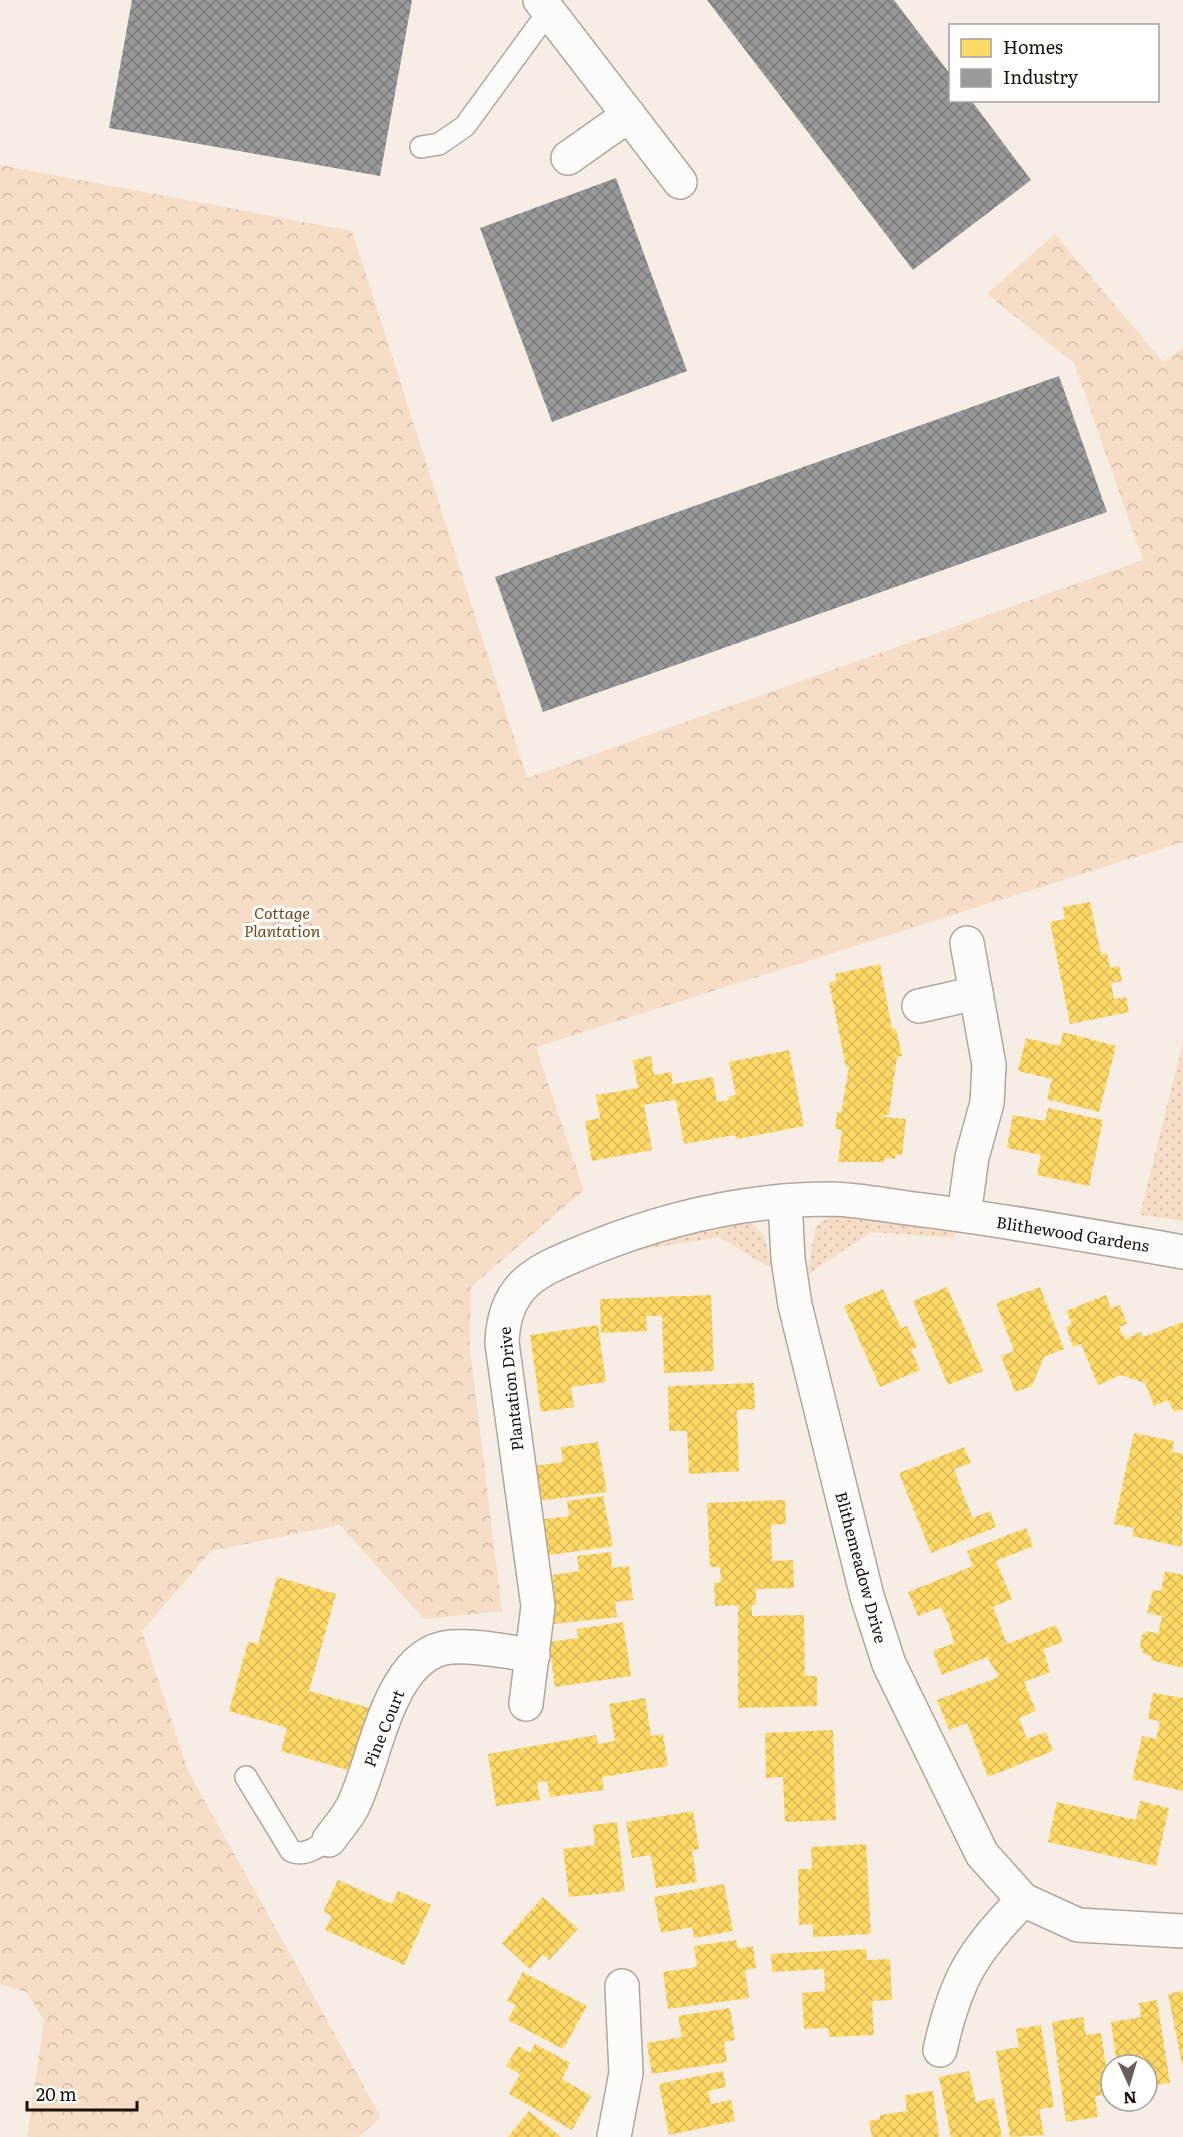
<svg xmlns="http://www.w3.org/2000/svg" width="1183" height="2137" viewBox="0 0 1183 2137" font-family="Literata,serif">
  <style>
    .grass { fill: url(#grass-dots) }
    .forest { fill: url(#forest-crowns) }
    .homes { fill: url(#homes-cross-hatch) }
    .industry { fill: url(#industry-cross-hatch) }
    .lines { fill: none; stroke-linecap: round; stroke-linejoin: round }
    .lane-casing { stroke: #afa69d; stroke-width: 24 }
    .street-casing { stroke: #afa69d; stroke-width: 36 }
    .lane { stroke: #fefcfb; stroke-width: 21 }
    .street { stroke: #fefcfb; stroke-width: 33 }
    .labels { text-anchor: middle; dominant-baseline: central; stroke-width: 6; stroke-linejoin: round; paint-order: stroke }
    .park-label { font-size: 16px; font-style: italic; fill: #744917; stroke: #fff }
    .street-label { font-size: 16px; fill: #1b1108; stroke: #fff }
  </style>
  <defs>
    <pattern id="grass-dots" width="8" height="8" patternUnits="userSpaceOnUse" patternTransform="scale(1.5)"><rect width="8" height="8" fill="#f6dec6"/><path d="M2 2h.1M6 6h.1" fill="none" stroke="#d2bda9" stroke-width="1.8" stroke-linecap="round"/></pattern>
    <pattern id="forest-crowns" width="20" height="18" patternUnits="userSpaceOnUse" patternTransform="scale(1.5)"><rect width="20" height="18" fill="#f6dec6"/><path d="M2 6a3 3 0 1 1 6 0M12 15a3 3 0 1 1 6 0" fill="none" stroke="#d2bda9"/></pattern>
    <pattern id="homes-cross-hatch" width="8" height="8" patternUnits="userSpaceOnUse" patternTransform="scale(1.5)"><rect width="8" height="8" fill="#ffd966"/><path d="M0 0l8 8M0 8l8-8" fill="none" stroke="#dab957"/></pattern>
    <pattern id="industry-cross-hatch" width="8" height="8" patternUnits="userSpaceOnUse" patternTransform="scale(1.5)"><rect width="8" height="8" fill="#999"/><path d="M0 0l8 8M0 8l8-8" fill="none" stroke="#7c7b7b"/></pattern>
  </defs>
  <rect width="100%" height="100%" fill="#f6ede4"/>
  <g class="grass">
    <path d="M1183,1042V1221L1140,1215Z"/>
    <path d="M859,1216L955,1229L954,1238L871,1232L807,1275L816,1226L830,1217Z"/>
    <path d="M750,1221L764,1235L771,1265L767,1266L720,1237L632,1251L674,1234Z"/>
  </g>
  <path class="forest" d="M0,165L352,231L527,778L1143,560L1074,363L987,294L1055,234L1163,362L1183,348V842L536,1047L584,1190L471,1287L470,1349L502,1611L424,1619L340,1525L211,1551L142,1631L189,1773L381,2117L359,2137H27L44,2021L27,1992L0,1984Z"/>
  <g class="homes">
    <path d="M1090,902L1101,954L1107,953L1110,968L1119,966L1122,981L1111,983L1114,999L1126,997L1129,1012L1070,1024L1050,922L1065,919L1063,907Z"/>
    <path d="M880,964L892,1029H896L902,1056L897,1057L889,1115H884L883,1117L906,1119L902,1155L896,1154L895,1159L884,1158V1162H838L842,1130L835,1129L837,1112L841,1113L849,1066L846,1067L829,983L837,981L835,974Z"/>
    <path d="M1063,1032L1116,1046L1099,1112L1047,1099L1052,1079L1018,1071L1026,1038L1060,1046Z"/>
    <path d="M789,1050L804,1126L737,1139L735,1135L684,1144L676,1100L660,1102L644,1105L652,1150L592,1161L585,1121L600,1118L596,1095L638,1088L633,1060L651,1056L654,1075L671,1072L673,1084L713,1077L717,1102L729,1100V1096L736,1095L729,1062Z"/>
    <path d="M1048,1108L1103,1120L1089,1186L1037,1175L1041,1155L1007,1148L1013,1115L1045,1121Z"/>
    <path d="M947,1287L983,1371L948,1385L913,1301Z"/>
    <path d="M1040,1287L1064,1349L1044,1357L1032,1386L1015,1392L1001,1356L1014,1351L996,1303Z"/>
    <path d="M883,1289L901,1328L907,1326L917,1347L911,1350L920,1370L880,1387L844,1306Z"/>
    <path d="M711,1295L714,1371L664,1373L662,1316H646L647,1331L601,1333L600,1299Z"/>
    <path d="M1106,1295L1111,1308L1120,1305L1127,1324L1119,1327L1125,1339L1141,1332L1143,1337L1183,1322V1409L1174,1412L1168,1400L1154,1406L1145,1383L1121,1375L1098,1385L1081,1344L1073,1347L1066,1327L1072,1324L1066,1311Z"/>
    <path d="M598,1325L606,1382L571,1387L574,1407L541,1412L530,1335Z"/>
    <path d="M754,1383L755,1409L737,1410L739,1471L689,1474L687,1431H669L668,1386Z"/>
    <path d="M1134,1433L1174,1441L1172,1452L1183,1454L1182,1547L1132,1536L1134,1528L1114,1524Z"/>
    <path d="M598,1442L607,1492L537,1501L532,1466L563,1462L561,1447Z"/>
    <path d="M964,1447L971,1463L954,1469L963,1494L973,1518L990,1511L996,1527L931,1553L899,1473Z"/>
    <path d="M603,1496L613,1546L543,1556L538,1520L569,1516L567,1501Z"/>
    <path d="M785,1500L786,1524L771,1525L772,1561L793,1560L794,1588L756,1589V1604L752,1605V1616L804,1615L805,1676H817V1706L738,1708V1605L715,1606L714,1582L721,1583L720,1567H710L707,1503Z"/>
    <path d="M1026,1528L1033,1546L996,1561L1012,1599L993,1607L1007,1644L1056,1625L1063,1642L1043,1649L1050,1672L1024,1682L1036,1711L1019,1718L1027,1739L1046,1732L1053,1751L988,1777L967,1723L949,1730L937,1700L999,1677L987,1657L942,1675L933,1651L954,1643L949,1625L941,1607L918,1616L908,1592L973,1566L967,1551Z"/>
    <path d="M611,1552L612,1568L629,1566L633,1600L615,1602L617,1617L553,1624L549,1593H555L552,1575L579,1571L577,1556Z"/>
    <path d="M1165,1571L1183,1575V1668L1151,1660L1152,1656L1144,1654L1140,1647L1142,1635L1148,1631L1158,1634L1162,1616L1147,1613L1153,1590L1161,1591Z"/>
    <path d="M277,1577L336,1594L309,1691L373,1709L355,1772L281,1751L287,1728L229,1711L248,1642L258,1644Z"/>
    <path d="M623,1622L631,1676L555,1687L549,1642L578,1638L577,1629Z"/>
    <path d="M1153,1693L1183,1698V1791L1132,1779L1142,1736L1156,1739L1160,1721L1148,1719Z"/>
    <path d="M645,1698L651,1736L663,1734L668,1766L602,1777L604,1790L550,1797L547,1781L537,1783L540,1800L496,1806L488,1754L596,1735L598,1744L615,1741L609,1704Z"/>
    <path d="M833,1730L836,1820L785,1822L783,1777L766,1778L765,1733Z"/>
    <path d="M1140,1801L1169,1808L1156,1866L1048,1842L1057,1802L1136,1820Z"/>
    <path d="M693,1811L699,1849L692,1850L697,1882L656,1888L651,1855L632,1858L626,1822Z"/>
    <path d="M617,1822L625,1891L569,1897L563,1849L595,1845L593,1825Z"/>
    <path d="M866,1844L871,1934L813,1937V1924L799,1925L798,1869H812L811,1847Z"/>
    <path d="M338,1880L392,1904L398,1891L431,1905L404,1965L325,1930L332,1916L323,1912Z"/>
    <path d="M724,1884L733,1931L694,1938L692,1927L661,1933L654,1897Z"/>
    <path d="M543,1897L578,1929L549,1960L543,1954L530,1969L502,1943Z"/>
    <path d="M736,1940L738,1949L753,1946L756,1968L745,1970L749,1998L668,2009L663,1972L697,1967L694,1946Z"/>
    <path d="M866,1949L867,1960L890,1959L892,2000L872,2001L874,2035L829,2037L828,2028L804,2029L802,1993L825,1991L824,1969L772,1972L771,1954Z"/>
    <path d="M523,1972L587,2006L563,2049L508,2020L516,2005L507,2001Z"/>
    <path d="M1183,1991V2064H1182L1168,1994Z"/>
    <path d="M1157,2000L1170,2083L1147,2086V2065H1117L1111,2022L1141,2017L1139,2003Z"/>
    <path d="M730,2008L735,2040L724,2042L727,2062L652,2074L647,2043L682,2037L678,2016Z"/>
    <path d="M1083,2017L1086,2035L1101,2033L1106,2066H1111V2094L1095,2096L1098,2117L1066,2122L1052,2022Z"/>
    <path d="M1041,2025L1054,2107L1039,2109L1044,2135L1010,2137L996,2051L1019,2047L1016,2029Z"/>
    <path d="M535,2044L570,2063L562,2079L591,2096L572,2130L509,2094L520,2074L506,2066L518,2046L530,2053Z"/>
    <path d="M723,2071L726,2087L708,2091L711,2104L731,2100L735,2121L669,2135L659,2084Z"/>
    <path d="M969,2071L976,2102L994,2098L1002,2137H951L939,2077Z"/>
    <path d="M933,2091L939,2137H872L869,2121L880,2119V2115L907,2111L905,2095Z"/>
    <path d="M529,2111L561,2137H508Z"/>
  </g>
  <g class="industry">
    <path d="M132,0H412L380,176L109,128Z"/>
    <path d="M707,0H894L950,74V100H971L1031,180L913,270Z"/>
    <path d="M616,178L687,371L552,422L480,228Z"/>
    <path d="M1059,376L1107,512L543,712L495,577Z"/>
  </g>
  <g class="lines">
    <defs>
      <g id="lane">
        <path d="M421,147L439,144L465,126L549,11"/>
        <path d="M246,1777L291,1851C305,1857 317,1847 329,1840"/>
      </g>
      <g id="street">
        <path d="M540,0L680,182"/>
        <path d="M568,158L629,115"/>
        <path d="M919,1006L976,993"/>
        <path d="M785,1201L788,1259L795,1305L867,1596L889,1664L982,1854L1023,1900L1078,1925L1183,1931"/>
        <path d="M964,1215L972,1157L987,1103L989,1065L967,943"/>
        <path d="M526,1704L538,1606L502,1343C504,1281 540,1270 590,1249C666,1218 750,1199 833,1199C863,1200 894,1207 923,1210C1010,1221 1097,1237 1183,1252"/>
        <path d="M329,1840C337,1829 347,1818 353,1806C376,1760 388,1652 451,1647C477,1645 507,1652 533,1655"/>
        <path d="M940,2050C956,1978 972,1953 1023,1900"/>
        <path d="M614,2137L626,2073L622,1986"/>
      </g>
    </defs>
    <use href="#lane" class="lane-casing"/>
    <use href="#street" class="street-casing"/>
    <use href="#lane" class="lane"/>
    <use href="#street" class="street"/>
  </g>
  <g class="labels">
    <g class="park-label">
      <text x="282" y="912">Cottage<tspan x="282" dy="18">Plantation</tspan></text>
    </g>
    <g class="street-label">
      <text transform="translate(1073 1233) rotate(9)">Blithewood Gardens</text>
      <text transform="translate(510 1389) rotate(-96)">Plantation Drive</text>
      <text transform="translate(862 1567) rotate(75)">Blithemeadow Drive</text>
      <text transform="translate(383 1728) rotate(-68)">Pine Court</text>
    </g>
  </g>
  <rect x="949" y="24" width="210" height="78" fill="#ffffff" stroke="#a4a09c" stroke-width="1.5"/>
  <rect x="961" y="39" width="30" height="18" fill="#ffd966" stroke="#a4a09c" stroke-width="1.5"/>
  <text x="1003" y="54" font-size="18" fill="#1b1108">Homes</text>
  <rect x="961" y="69" width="30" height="18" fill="#999999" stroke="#a4a09c" stroke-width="1.5"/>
  <text x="1003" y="84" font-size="18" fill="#1b1108">Industry</text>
  <g transform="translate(1129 2083) rotate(176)"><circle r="28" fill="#ffffff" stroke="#a4a09c" stroke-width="1.5"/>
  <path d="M0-4.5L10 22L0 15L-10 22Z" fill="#685e55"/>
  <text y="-9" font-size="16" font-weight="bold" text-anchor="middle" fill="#1b1108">N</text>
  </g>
  <path d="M27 2101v9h110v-9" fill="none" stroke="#1b1108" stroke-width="3"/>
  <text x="36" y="2101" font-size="18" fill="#1b1108" stroke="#ffffff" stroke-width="4.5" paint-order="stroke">20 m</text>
</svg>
